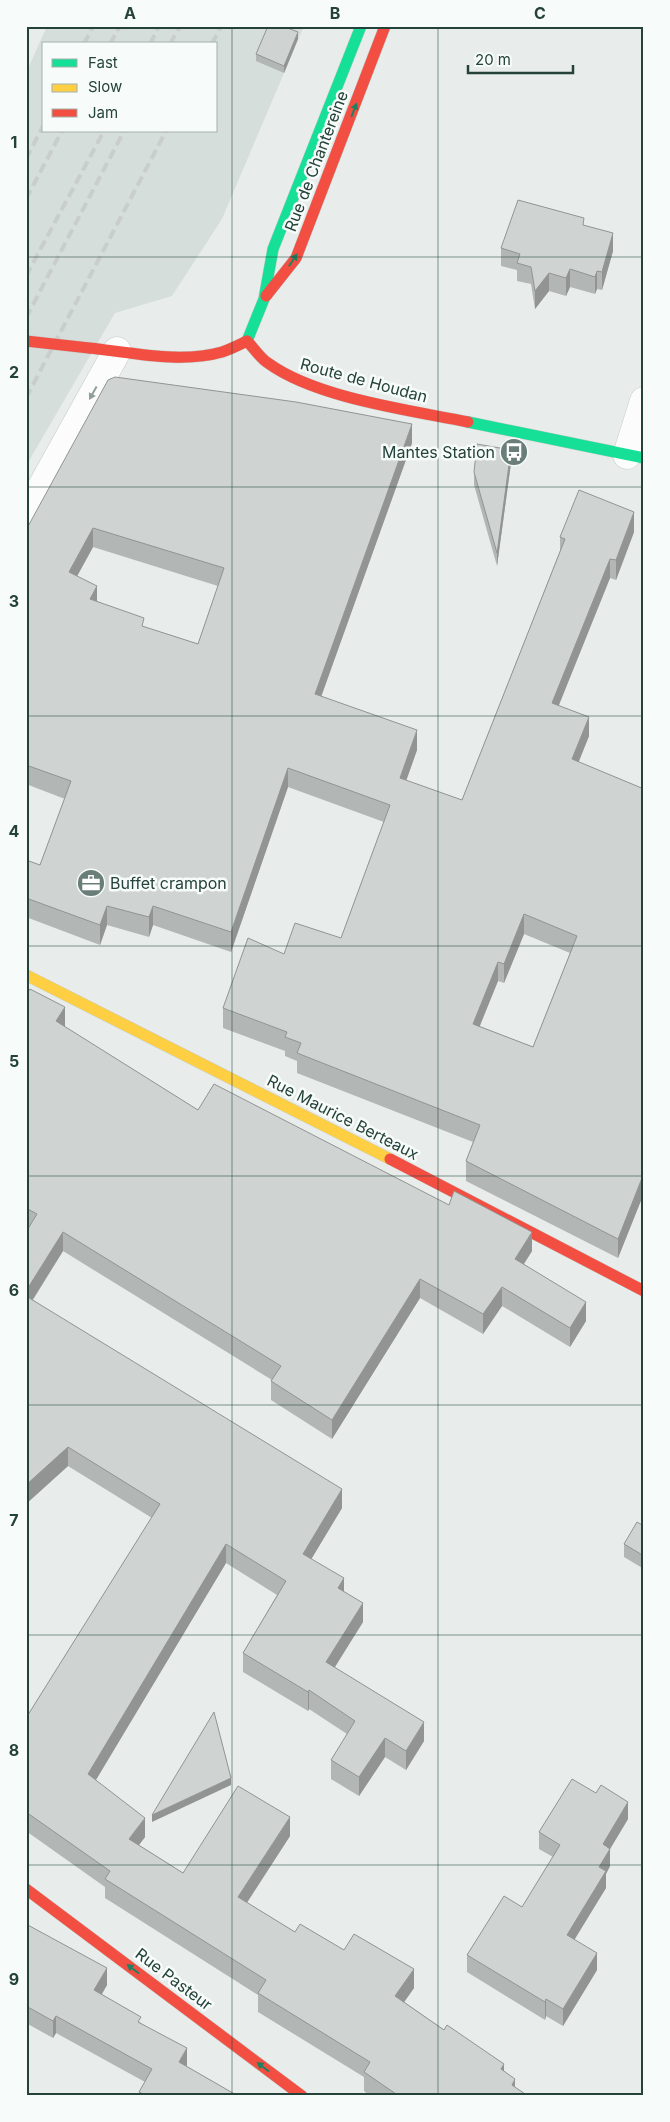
<svg xmlns="http://www.w3.org/2000/svg" width="670" height="2122" viewBox="0 0 670 2122" font-family="Inter,sans-serif">
  <style>
    .built { fill: #d6dedb; fill-rule: evenodd }
    .lines { fill: none; stroke-linecap: round; stroke-linejoin: round }
    .street-casing { stroke: #c5cac8; stroke-width: 29 }
    .fast-casing { stroke: #c3cbc8; stroke-width: 12 }
    .slow-casing { stroke: #c3cbc8; stroke-width: 12 }
    .jam-casing { stroke: #c3cbc8; stroke-width: 12 }
    .street { stroke: #fcfcfc; stroke-width: 28 }
    .fast { stroke: #16e098; stroke-width: 11 }
    .slow { stroke: #ffcf43; stroke-width: 11 }
    .jam { stroke: #f24e42; stroke-width: 11 }
    .rail { stroke: #c9cdcc; stroke-width: 4; stroke-dasharray: 10 5; stroke-linecap: butt }
    .jam-bridge-casing { stroke: #c3cbc8; stroke-width: 12; stroke-linecap: butt }
    .jam-bridge { stroke: #f24e42; stroke-width: 11 }
    .wall { fill: #b2b6b5; fill-rule: evenodd }
    .shaded-wall { fill: #919493 }
    .building { fill: #cfd4d2; stroke: #919493; fill-rule: evenodd }
    .oneway { fill: #1e8160 }
    .oneway2 { fill: #909f9b }
    .grid { fill: none; stroke: #24423a; stroke-width: 1; stroke-opacity: 0.55 }
    .labels { text-anchor: middle; dominant-baseline: central; stroke-width: 5; stroke-linejoin: round; paint-order: stroke }
    .street-label { font-size: 16px; fill: #24423a; stroke: #f7fbf9 }
    .poi-label { font-size: 16px; fill: #24423a; stroke: #f7fbf9; text-anchor: end }
    .neatline { fill: none; stroke: #24423a; stroke-width: 2 }
    .grid-label { font-size: 16px; text-anchor: middle; font-weight: bold; fill: #24423a }
  </style>
  <rect width="100%" height="100%" fill="#e8edeb"/>
  <path class="built" d="M47,26H304L222,219L172,296L115,313L26,466V73ZM44,44H216V131H44Z"/>
  <g class="lines">
    <defs>
      <g id="street">
        <path d="M627,455L644,401"/>
        <path d="M26,515L117,351"/>
      </g>
      <g id="fast">
        <path d="M247,341L264,299L273,249L361,26"/>
        <path d="M468,422L644,458"/>
      </g>
      <path id="slow" d="M26,975L390,1159"/>
      <g id="jam">
        <path d="M266,296L296,258L385,26"/>
        <path d="M247,341C254,348 260,358 268,363C316,398 409,410 468,422"/>
        <path d="M89,348C131,352 180,364 222,352C231,349 239,345 247,341"/>
        <path d="M390,1159L644,1291"/>
        <path d="M26,1889L302,2096"/>
      </g>
    </defs>
    <use href="#street" class="street-casing"/>
    <use href="#fast" class="fast-casing"/>
    <use href="#slow" class="slow-casing"/>
    <use href="#jam" class="jam-casing"/>
    <use href="#street" class="street"/>
    <use href="#fast" class="fast"/>
    <use href="#slow" class="slow"/>
    <use href="#jam" class="jam"/>
    <g class="rail">
      <path d="M84,44L93,26"/>
      <path d="M110,44L120,26"/>
      <path d="M150,44L159,26"/>
      <path d="M170,44L180,26"/>
      <path d="M212,44L221,26"/>
      <path d="M26,159L44,124"/>
      <path d="M26,199L62,131"/>
      <path d="M26,276L104,131"/>
      <path d="M26,318L124,131"/>
      <path d="M26,398L166,131"/>
    </g>
    <defs>
      <path id="jam-bridge" d="M26,341L89,348"/>
    </defs>
    <use href="#jam-bridge" class="jam-bridge-casing"/>
    <use href="#jam-bridge" class="jam-bridge"/>
  </g>
  <g class="wall">
    <path d="M298,39L284,73L256,61V54Z"/>
    <path d="M584,225L613,251L602,290L597,289L595,294L570,287L566,296L549,291L535,309L531,284L517,281V270L501,266V248Z"/>
    <path d="M412,443L321,696L417,750L406,781L462,800L560,551V537L634,532L616,580L610,578L559,705L589,736L578,762L644,789V1193L618,1258L466,1181V1161L473,1142L297,1073V1061L285,1056V1051L223,1028V1008L284,954L341,938L384,822L288,787L231,952L153,925L149,937L107,925L100,945L26,917V860L40,865L65,799L26,784V530ZM93,547L218,586L198,644L144,627L97,601L77,576ZM524,934L570,953L533,1047L479,1026L498,981L504,983Z"/>
    <path d="M511,463L497,566L474,485V472Z"/>
    <path d="M26,995L65,1026L64,1027L198,1110L532,1251L524,1264L586,1321L570,1347L502,1306L483,1334L420,1298L332,1439L271,1400V1381L272,1380L63,1251L33,1300L342,1508L311,1559L344,1591L363,1622L335,1667L424,1741L406,1770L385,1757L359,1796L331,1779V1760L347,1734L309,1709L308,1711L243,1672V1653L277,1595L226,1563L96,1780L145,1837L139,1845L183,1873L290,1836L247,1903L295,1932L344,1950L414,1988L404,2002L504,2071L515,2087L528,2096H370L364,2091V2077L258,2012V1995L105,1898V1887L26,1831V1718L152,1518L68,1466L26,1504V1232L29,1228L26,1227Z"/>
    <path d="M644,1526V1569L624,1557V1544Z"/>
    <path d="M628,1819L610,1849V1866L606,1874V1888L574,1939L597,1970L563,2026L546,2016L545,2020L467,1972V1955L522,1907L553,1857L539,1849V1832Z"/>
    <path d="M26,1924L107,1985L102,1994L141,2023L187,2065L186,2066L238,2096H139V2092L145,2082L56,2033L53,2038L26,2023Z"/>
  </g>
  <g class="shaded-wall">
    <path d="M298,32V39L284,73V66Z"/>
    <path d="M613,233V251L602,290V272Z"/>
    <path d="M570,269V287L566,296V278Z"/>
    <path d="M597,271V289L595,294V277Z"/>
    <path d="M549,273V291L535,309V291Z"/>
    <path d="M412,424V443L315,714V694Z"/>
    <path d="M511,450V463L497,566V553Z"/>
    <path d="M634,512V532L616,580V560Z"/>
    <path d="M93,528V547L69,591V572Z"/>
    <path d="M610,559V578L552,722V703Z"/>
    <path d="M97,586V605L90,599Z"/>
    <path d="M589,717V736L572,779V759Z"/>
    <path d="M417,730V750L400,798V778Z"/>
    <path d="M288,768V787L231,952V932Z"/>
    <path d="M107,906V925L100,945V925Z"/>
    <path d="M153,906V925L149,937V917Z"/>
    <path d="M524,914V934L504,983V964Z"/>
    <path d="M498,962V981L473,1043V1024Z"/>
    <path d="M65,1007V1026L56,1040V1021Z"/>
    <path d="M644,1173V1193L618,1258V1239Z"/>
    <path d="M63,1232V1251L26,1310V1291Z"/>
    <path d="M532,1232V1251L515,1278V1259Z"/>
    <path d="M420,1279V1298L332,1439V1420Z"/>
    <path d="M502,1287V1306L483,1334V1314Z"/>
    <path d="M586,1302V1321L570,1347V1328Z"/>
    <path d="M68,1447V1466L26,1504V1485Z"/>
    <path d="M342,1489V1508L303,1573V1554Z"/>
    <path d="M226,1544V1563L88,1793V1774Z"/>
    <path d="M344,1578V1597L338,1588Z"/>
    <path d="M363,1603V1622L326,1681V1662Z"/>
    <path d="M309,1690V1709L308,1711V1692Z"/>
    <path d="M424,1722V1741L406,1770V1751Z"/>
    <path d="M385,1738V1757L359,1796V1777Z"/>
    <path d="M231,1778V1785L152,1822V1815Z"/>
    <path d="M628,1802V1819L610,1849V1866L606,1874V1888L567,1952V1935L599,1867L603,1844Z"/>
    <path d="M290,1817V1836L238,1916V1897Z"/>
    <path d="M145,1818V1837L129,1858V1839Z"/>
    <path d="M597,1953V1970L563,2026V2009Z"/>
    <path d="M107,1968V1985L94,2007V1990Z"/>
    <path d="M414,1969V1988L395,2015V1996Z"/>
    <path d="M546,1999V2016L545,2020V2002Z"/>
    <path d="M56,2016V2033L53,2038V2021Z"/>
    <path d="M187,2048V2065L179,2080V2062Z"/>
    <path d="M504,2064V2083L501,2069Z"/>
    <path d="M515,2079V2096L512,2085Z"/>
  </g>
  <g class="building">
    <path d="M268,26H282L298,32L284,66L256,54Z"/>
    <path d="M518,200L584,218L583,225L613,233L602,272L597,271L595,277L570,269L566,278L549,273L535,291L531,267L517,263L520,254L501,248Z"/>
    <path d="M115,377L296,402L412,424L315,694L417,730L400,778L462,800L565,539L560,537L579,490L634,512L616,560L610,559L552,703L589,717L572,759L644,789V1173L618,1239L466,1161L480,1125L297,1053L301,1043L285,1037L287,1032L223,1008L248,938L284,954L295,923L341,938L390,805L288,768L231,932L153,906L149,917L107,906L100,925L26,898V860L40,865L71,781L26,765V530L108,380ZM93,528L224,568L198,644L142,626L144,618L90,599L97,586L69,572ZM524,914L577,936L533,1047L473,1024L498,962L504,964Z"/>
    <path d="M477,444L511,450L497,553L474,472Z"/>
    <path d="M30,989L65,1007L56,1021L198,1110L214,1084L449,1205L454,1191L532,1232L515,1259L586,1302L570,1328L502,1287L483,1314L420,1279L332,1420L271,1381L281,1366L63,1232L26,1291V1232L37,1214L26,1208V995Z"/>
    <path d="M26,1296L342,1489L303,1554L344,1578L338,1588L363,1603L326,1662L424,1722L406,1751L385,1738L359,1777L331,1760L355,1721L309,1690L308,1692L243,1653L286,1581L226,1544L88,1774L145,1818L129,1839L183,1873L238,1786L290,1817L238,1897L295,1932L300,1924L344,1950L354,1934L414,1969L395,1996L444,2030L447,2025L504,2064L501,2069L515,2079L512,2085L528,2096H399L364,2072L370,2062L258,1993L266,1980L105,1879L110,1871L26,1812V1718L160,1504L68,1447L26,1485Z"/>
    <path d="M637,1522L644,1526V1556L624,1544Z"/>
    <path d="M214,1712L231,1778L152,1815Z"/>
    <path d="M572,1779L596,1793L601,1785L628,1802L603,1844L610,1849L599,1867L606,1871L567,1935L597,1953L563,2009L546,1999L545,2002L467,1955L504,1896L522,1907L560,1845L539,1832Z"/>
    <path d="M26,1924L107,1968L94,1990L141,2017L138,2022L187,2048L179,2062L238,2096H147L139,2092L152,2069L56,2016L53,2021L26,2006Z"/>
  </g>
  <defs><path id="oneway-solid" d="M-6-.8H1V-3.2L6.5 0L1 3.2V.8H-6Z" transform="scale(1.25)"/></defs>
  <g class="oneway">
    <use href="#oneway-solid" transform="translate(354 110) rotate(-69)"/>
    <use href="#oneway-solid" transform="translate(293 260) rotate(-57)"/>
    <use href="#oneway-solid" transform="translate(133 1969) rotate(-143)"/>
    <use href="#oneway-solid" transform="translate(263 2067) rotate(-143)"/>
  </g>
  <use class="oneway2" href="#oneway-solid" transform="translate(93 393) rotate(119)"/>
  <path class="grid" d="M232,26V2096M438,26V2096M26,257H644M26,487H644M26,716H644M26,946H644M26,1176H644M26,1405H644M26,1635H644M26,1865H644"/>
  <defs>
    <symbol id="bus-disc" viewBox="-11 -11 22 22"><circle r="9.5" fill="#697e78" stroke="#f7fbf9"/><path d="M-5-6H5V4H4V6H2V4H-2V6H-4V4H-5ZM-3.5-4V0h7V-4ZM-3.5 1.2v1.5H-2V1.2ZM2 1.2v1.5H3.5V1.2Z" fill="#fff"/></symbol>
    <symbol id="office-disc" viewBox="-11 -11 22 22"><circle r="9.5" fill="#697e78" stroke="#f7fbf9"/><path d="M-6-3h4V-5.5h4V-3h4V5H-6ZM-1-4.5V-3h2v-1.5ZM-6 0V1H6V0Z" fill="#fff"/></symbol>
  </defs>
  <g fill-rule="evenodd">
    <use href="#bus-disc" x="498" y="436" width="32" height="32"/>
    <use href="#office-disc" x="75" y="867" width="32" height="32"/>
  </g>
  <g class="labels">
    <g class="street-label">
      <text transform="translate(316 161) rotate(-69)">Rue de Chantereine</text>
      <text transform="translate(364 380) rotate(15)">Route de Houdan</text>
      <text transform="translate(343 1117) rotate(27)">Rue Maurice Berteaux</text>
      <text transform="translate(174 1979) rotate(37)">Rue Pasteur</text>
    </g>
    <g class="poi-label">
      <text x="495" y="452">Mantes Station</text>
      <text x="110" y="883" text-anchor="start">Buffet crampon</text>
    </g>
  </g>
  <rect width="670" height="2122" fill="none" stroke="#f7fbf9" stroke-width="55"/>
  <rect x="42" y="42" width="175" height="90" fill="#f7fbf9" stroke="#a3b1ad"/>
  <rect x="52" y="59" width="25" height="8" fill="#16e098" stroke="#a3b1ad"/>
  <text x="88" y="68" font-size="15" fill="#24423a">Fast</text>
  <rect x="52" y="84" width="25" height="8" fill="#ffcf43" stroke="#a3b1ad"/>
  <text x="88" y="92" font-size="15" fill="#24423a">Slow</text>
  <rect x="52" y="109" width="25" height="8" fill="#f24e42" stroke="#a3b1ad"/>
  <text x="88" y="118" font-size="15" fill="#24423a">Jam</text>
  <path d="M468 65v8h105v-8" fill="none" stroke="#24423a" stroke-width="2.5"/>
  <text x="475" y="65" font-size="15" fill="#24423a" stroke="#f7fbf9" stroke-width="4" paint-order="stroke">20 m</text>
  <rect x="28" y="28" width="614" height="2066" class="neatline"/>
  <g class="grid-label">
    <text x="130" y="19">A</text>
    <text x="335" y="19">B</text>
    <text x="540" y="19">C</text>
    <text x="14" y="148">1</text>
    <text x="14" y="378">2</text>
    <text x="14" y="607">3</text>
    <text x="14" y="837">4</text>
    <text x="14" y="1067">5</text>
    <text x="14" y="1296">6</text>
    <text x="14" y="1526">7</text>
    <text x="14" y="1756">8</text>
    <text x="14" y="1985">9</text>
  </g>
</svg>
